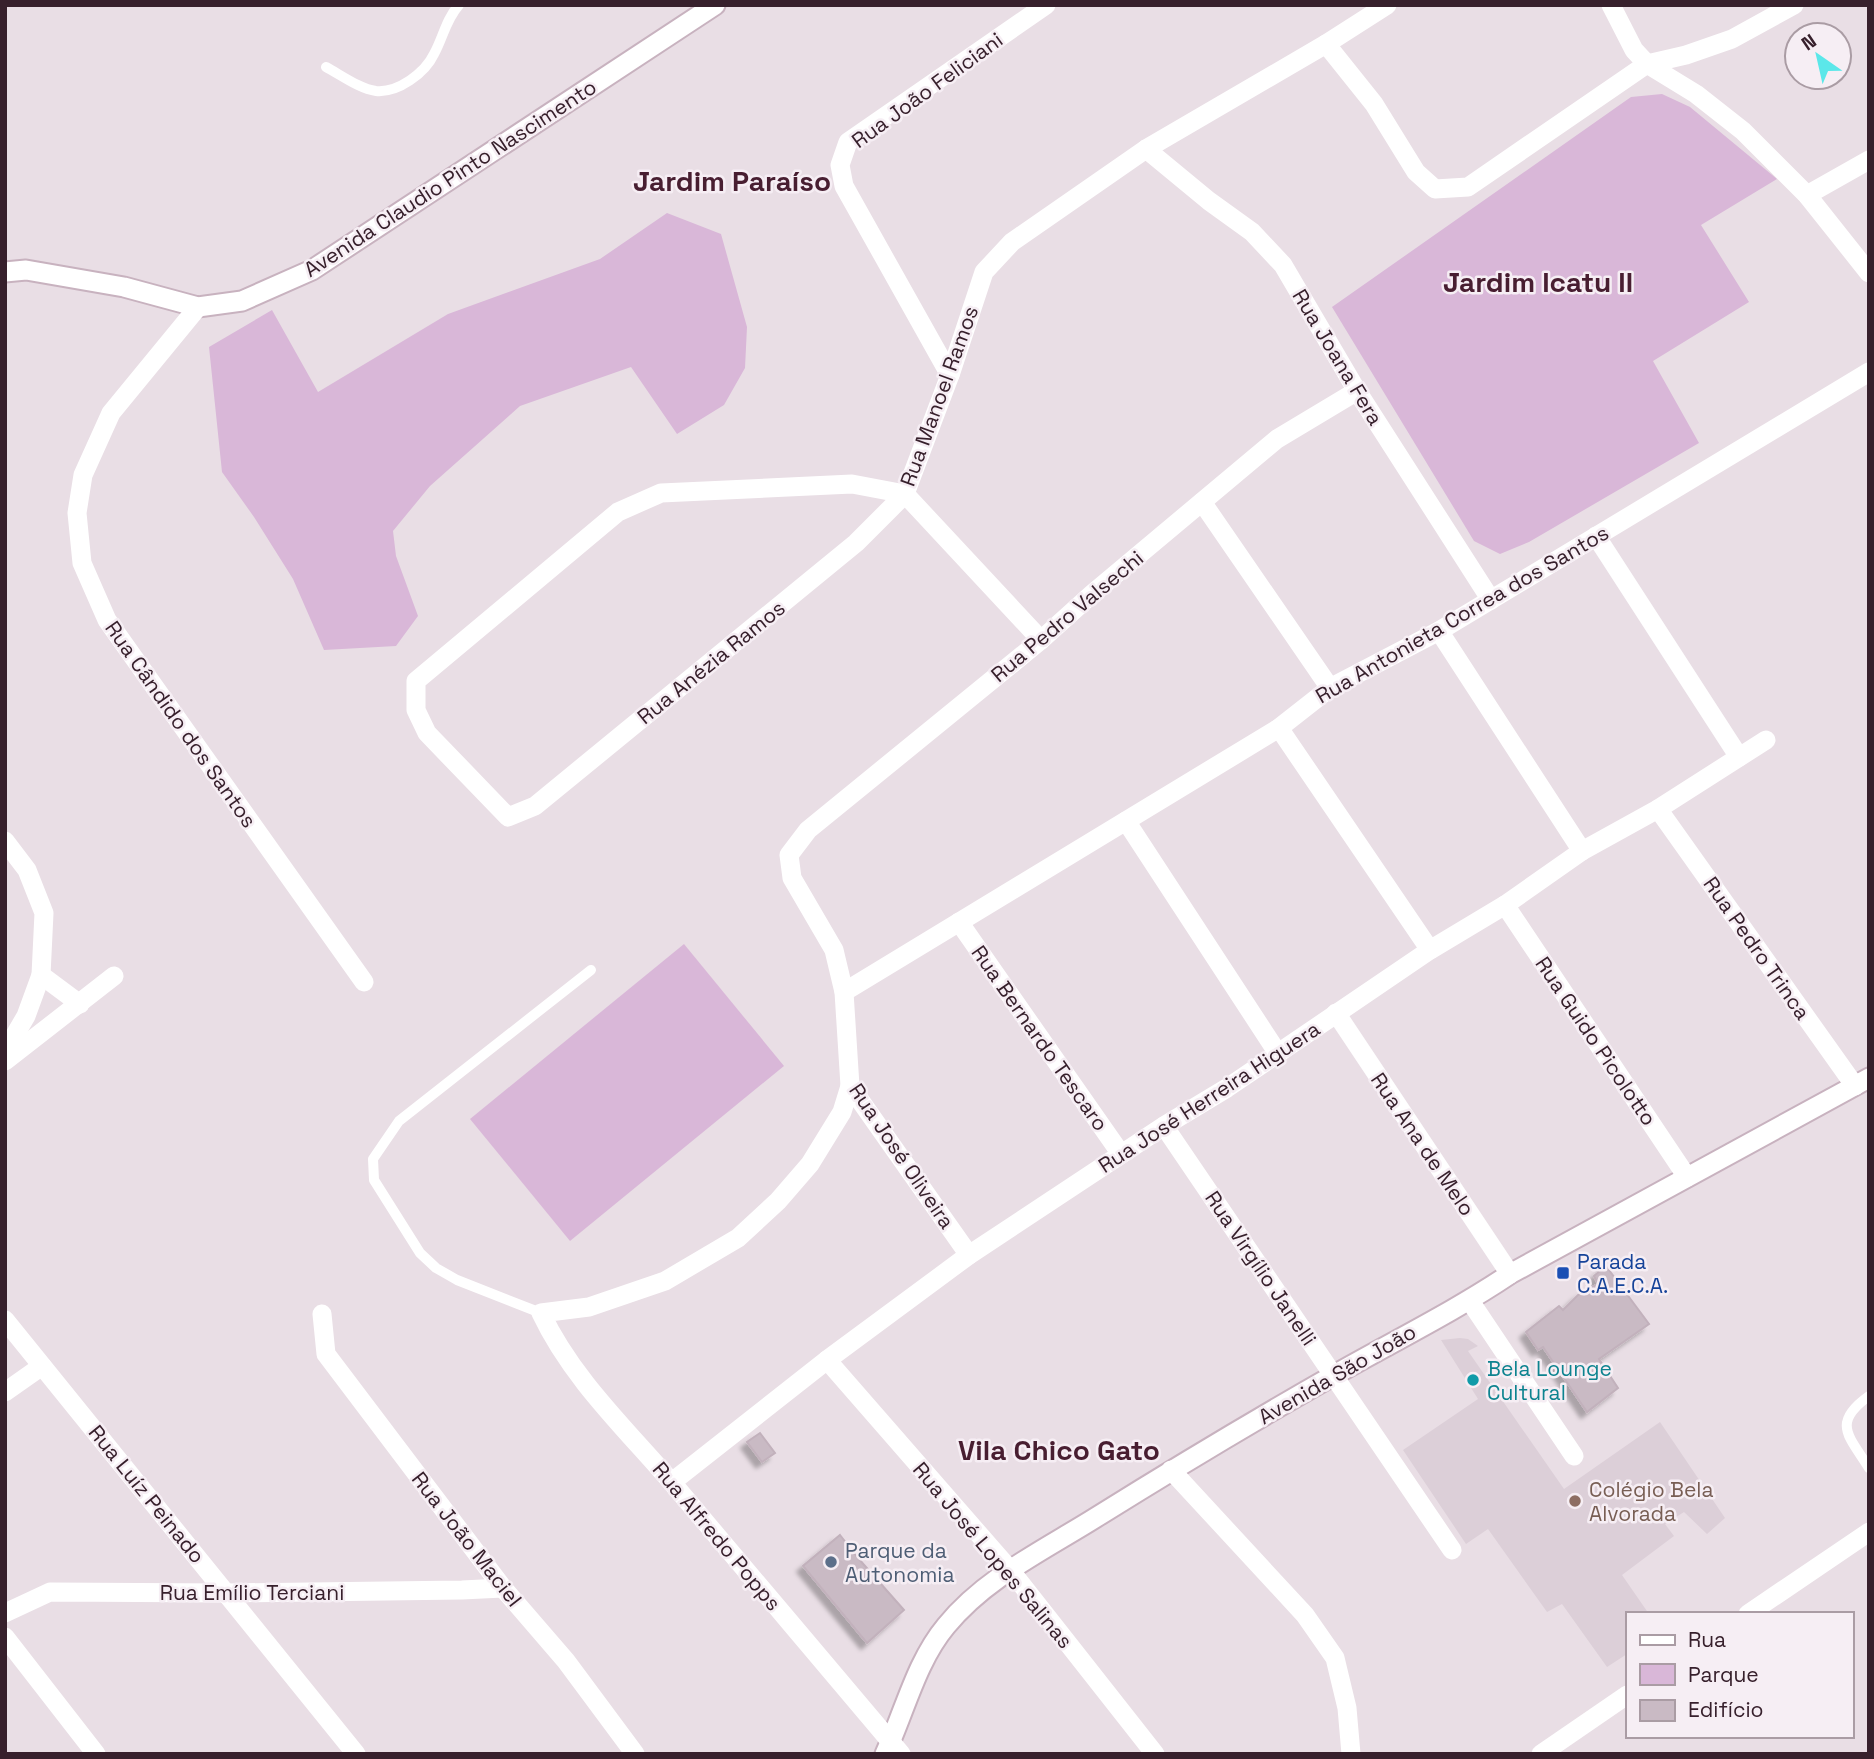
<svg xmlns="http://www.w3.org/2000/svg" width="1874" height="1759" viewBox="0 0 1874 1759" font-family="'Space Grotesk',sans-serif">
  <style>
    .built { fill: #dccfd8 }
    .green { fill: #d9b7d8 }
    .building { fill: #c9bac4; stroke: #c2b1bc; stroke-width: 2; filter: url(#shadow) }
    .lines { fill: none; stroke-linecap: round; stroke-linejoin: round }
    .secondary-casing { stroke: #c8b2bf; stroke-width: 23 }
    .service { stroke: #fff; stroke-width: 10 }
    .minor { stroke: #fff; stroke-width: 19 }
    .tertiary { stroke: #fff; stroke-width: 19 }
    .secondary { stroke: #fff; stroke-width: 19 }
    .transit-dot { fill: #1a4fb4; stroke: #f6eef4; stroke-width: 2.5 }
    .culture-dot { fill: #0f9aa8; stroke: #f6eef4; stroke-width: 2.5 }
    .education-dot { fill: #8d6e63; stroke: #f6eef4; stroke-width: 2.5 }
    .service-dot { fill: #5c6f8a; stroke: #f6eef4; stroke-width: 2.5 }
    .labels { text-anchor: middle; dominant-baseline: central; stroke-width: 5; stroke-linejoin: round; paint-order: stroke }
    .street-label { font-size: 21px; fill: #37202c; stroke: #f6eef4 }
    .transit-label { font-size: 21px; fill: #164399; stroke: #f6eef4; text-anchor: start }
    .culture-label { font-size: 21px; fill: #0d838f; stroke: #f6eef4; text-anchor: start }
    .education-label { font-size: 21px; fill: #785e54; stroke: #f6eef4; text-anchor: start }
    .service-label { font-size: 21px; fill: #4e5e75; stroke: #f6eef4; text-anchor: start }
    .district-label { font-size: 28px; font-weight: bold; fill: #481e31; stroke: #f6eef4 }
  </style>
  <defs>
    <filter id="shadow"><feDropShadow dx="-6" dy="6" stdDeviation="2" flood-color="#0004"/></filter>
  </defs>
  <rect width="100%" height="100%" fill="#e9dee5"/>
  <path class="built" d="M1460,1338L1468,1339L1478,1346L1468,1351L1564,1489L1660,1422L1725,1518L1707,1534L1684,1512L1665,1524L1674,1536L1622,1575L1649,1614H1627V1654L1607,1667L1562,1604L1547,1612L1488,1529L1466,1544L1403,1450L1478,1399L1441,1340Z"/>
  <g class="green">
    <path d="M1662,94L1690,107L1777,179L1701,225L1749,302L1653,361L1699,443L1529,542L1500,554L1474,541L1332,307L1631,97Z"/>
    <path d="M667,213L721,234L747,327L745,368L724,405L677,434L631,367L520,406L430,486L393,531L396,556L418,616L396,646L324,650L293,579L254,517L222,472L209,347L272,310L318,392L448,314L600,259Z"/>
    <path d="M684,944L784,1066L570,1241L470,1119Z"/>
  </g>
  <g class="building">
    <path d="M1606,1266L1649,1324L1599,1359L1618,1388L1587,1412L1543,1347L1538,1350L1526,1332L1559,1306L1563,1310L1578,1295L1598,1284L1594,1276Z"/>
    <path d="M760,1433L775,1453L762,1462L747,1442Z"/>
    <path d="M840,1535L858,1558L904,1610L867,1643L803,1566Z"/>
  </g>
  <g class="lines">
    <defs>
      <g id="secondary">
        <path d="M5,272L26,270L124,287L198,307L242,301L312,270L715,5"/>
        <path d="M885,1754C905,1711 916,1662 946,1626C985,1578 1044,1550 1095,1518C1175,1468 1255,1420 1336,1374C1394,1341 1455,1311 1510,1274L1869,1078"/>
      </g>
    </defs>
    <use href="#secondary" class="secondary-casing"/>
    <g class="service">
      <path d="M326,67C341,75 360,89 376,91C398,93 425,73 434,54C443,38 446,19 459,5"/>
      <path d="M541,1313L457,1280L436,1268L420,1253L374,1180L373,1159L399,1121L591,970"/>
      <path d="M1869,1396C1831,1423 1849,1436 1869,1468"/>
    </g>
    <g class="minor">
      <path d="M1611,5L1634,50L1647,64L1696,94L1743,131L1807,195L1869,273"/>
      <path d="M1326,44L1374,104L1416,172L1435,189L1468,187L1647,64L1686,55L1732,39L1794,5"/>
      <path d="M1146,149L1209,201L1252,232L1283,265L1357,391L1491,600"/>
      <path d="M1807,195L1869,160"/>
      <path d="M198,307L111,413L83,475L77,513L82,563L107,620L364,982"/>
      <path d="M950,375L844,186L840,165L848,142L1046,5"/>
      <path d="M1202,502L1330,688"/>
      <path d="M1596,536L1739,757"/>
      <path d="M1439,631L1582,851"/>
      <path d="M1041,640L905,494L856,543L535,806L508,817L427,733L416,710V681L618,512L661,493L852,484L905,494L950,375L984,272L1012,242L1146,149L1326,44L1387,5"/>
      <path d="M1279,728L1430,950"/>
      <path d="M1658,809L1855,1086"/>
      <path d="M1126,821L1277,1052"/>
      <path d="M5,841L27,870L44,913L41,975L26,1016L5,1052"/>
      <path d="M1505,905L1687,1177"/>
      <path d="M959,922L1121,1154"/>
      <path d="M41,975L80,1004"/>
      <path d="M844,992L1279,728L1330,688L1439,631L1869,372"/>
      <path d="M1336,1013L1510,1274"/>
      <path d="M5,1061L114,976"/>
      <path d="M850,1086L842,1112L810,1164L778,1201L738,1238L665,1281L589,1307L541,1313C572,1379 627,1430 674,1485C750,1574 825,1665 901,1754"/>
      <path d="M1164,1126L1452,1550"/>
      <path d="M969,1255L850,1086L844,992L834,950L792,878L789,855L808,830L1041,640L1092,594L1277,439L1357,391"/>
      <path d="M1470,1301L1574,1456"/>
      <path d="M322,1314L326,1354L503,1588L566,1661L635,1754"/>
      <path d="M5,1320L356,1754"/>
      <path d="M827,1360L1011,1571L1155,1754"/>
      <path d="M5,1392L42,1366"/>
      <path d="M1171,1470L1305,1615L1335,1658L1347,1708L1351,1754"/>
      <path d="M672,1482L827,1360L969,1255L1164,1126L1227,1088L1430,950L1505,905L1582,851L1658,809L1766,740"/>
      <path d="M5,1613L50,1592L226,1593L462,1590L503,1588"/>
      <path d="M5,1637L96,1754"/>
    </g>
    <g class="tertiary">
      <path d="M1748,1614L1869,1532"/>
      <path d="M1541,1754L1627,1695"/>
    </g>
    <use href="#secondary" class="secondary"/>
  </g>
  <rect class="transit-dot" x="1556" y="1266" width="14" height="14" rx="3.5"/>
  <circle class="culture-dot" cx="1473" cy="1380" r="7"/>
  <circle class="education-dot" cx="1575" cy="1501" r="7"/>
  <circle class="service-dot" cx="831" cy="1562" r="7"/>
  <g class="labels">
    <g class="street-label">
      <text transform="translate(927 90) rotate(-36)">Rua João Feliciani</text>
      <text transform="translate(450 178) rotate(-33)">Avenida Claudio Pinto Nascimento</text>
      <text transform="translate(1338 357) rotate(59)">Rua Joana Fera</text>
      <text transform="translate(939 396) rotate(-70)">Rua Manoel Ramos</text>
      <text transform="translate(1462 614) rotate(-30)">Rua Antonieta Correa dos Santos</text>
      <text transform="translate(1067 616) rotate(-40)">Rua Pedro Valsechi</text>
      <text transform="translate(711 662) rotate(-39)">Rua Anézia Ramos</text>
      <text transform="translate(181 724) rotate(55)">Rua Cândido dos Santos</text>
      <text transform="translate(1757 948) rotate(55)">Rua Pedro Trinca</text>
      <text transform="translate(1040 1038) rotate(55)">Rua Bernardo Tescaro</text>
      <text transform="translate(1596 1041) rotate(56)">Rua Guido Picolotto</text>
      <text transform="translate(1209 1097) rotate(-33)">Rua José Herreira Higuera</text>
      <text transform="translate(1423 1144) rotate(56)">Rua Ana de Melo</text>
      <text transform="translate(902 1156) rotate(56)">Rua José Oliveira</text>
      <text transform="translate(1261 1268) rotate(56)">Rua Virgílio Janelli</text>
      <text transform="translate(1337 1374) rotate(-30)">Avenida São João</text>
      <text transform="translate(147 1494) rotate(51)">Rua Luíz Peinado</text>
      <text transform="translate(717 1536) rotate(50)">Rua Alfredo Popps</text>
      <text transform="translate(467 1539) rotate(52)">Rua João Maciel</text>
      <text transform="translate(993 1555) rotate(50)">Rua José Lopes Salinas</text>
      <text x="252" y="1592">Rua Emílio Terciani</text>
    </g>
    <g class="transit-label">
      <text x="1577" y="1261">Parada<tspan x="1577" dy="24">C.A.E.C.A.</tspan></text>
    </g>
    <g class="culture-label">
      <text x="1487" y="1368">Bela Lounge<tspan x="1487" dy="24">Cultural</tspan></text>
    </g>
    <g class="education-label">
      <text x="1589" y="1489">Colégio Bela<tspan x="1589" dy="24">Alvorada</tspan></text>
    </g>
    <g class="service-label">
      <text x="845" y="1550">Parque da<tspan x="845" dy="24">Autonomia</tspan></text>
    </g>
    <g class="district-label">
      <text x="732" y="181">Jardim Paraíso</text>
      <text x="1538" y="282">Jardim Icatu II</text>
      <text x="1059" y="1450">Vila Chico Gato</text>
    </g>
  </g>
  <rect width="1874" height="1759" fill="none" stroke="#37202c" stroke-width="14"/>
  <rect x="1626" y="1612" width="228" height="126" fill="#f6eef4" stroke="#aa9ca4" stroke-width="2"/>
  <rect x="1640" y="1635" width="35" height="10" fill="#ffffff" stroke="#aa9ca4" stroke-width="2"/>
  <text x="1688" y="1647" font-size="21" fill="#37202c">Rua</text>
  <rect x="1640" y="1664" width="35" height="21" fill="#d9b7d8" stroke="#aa9ca4" stroke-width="2"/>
  <text x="1688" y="1682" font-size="21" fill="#37202c">Parque</text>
  <rect x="1640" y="1700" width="35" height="21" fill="#c9bac4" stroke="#aa9ca4" stroke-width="2"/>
  <text x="1688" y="1717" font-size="21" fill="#37202c">Edifício</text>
  <g transform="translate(1818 56) rotate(326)"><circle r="33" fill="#f6eef4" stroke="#aa9ca4" stroke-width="2"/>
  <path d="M0-5L12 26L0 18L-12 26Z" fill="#5be7e9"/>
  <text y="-10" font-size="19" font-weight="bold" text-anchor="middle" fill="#37202c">N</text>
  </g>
</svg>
